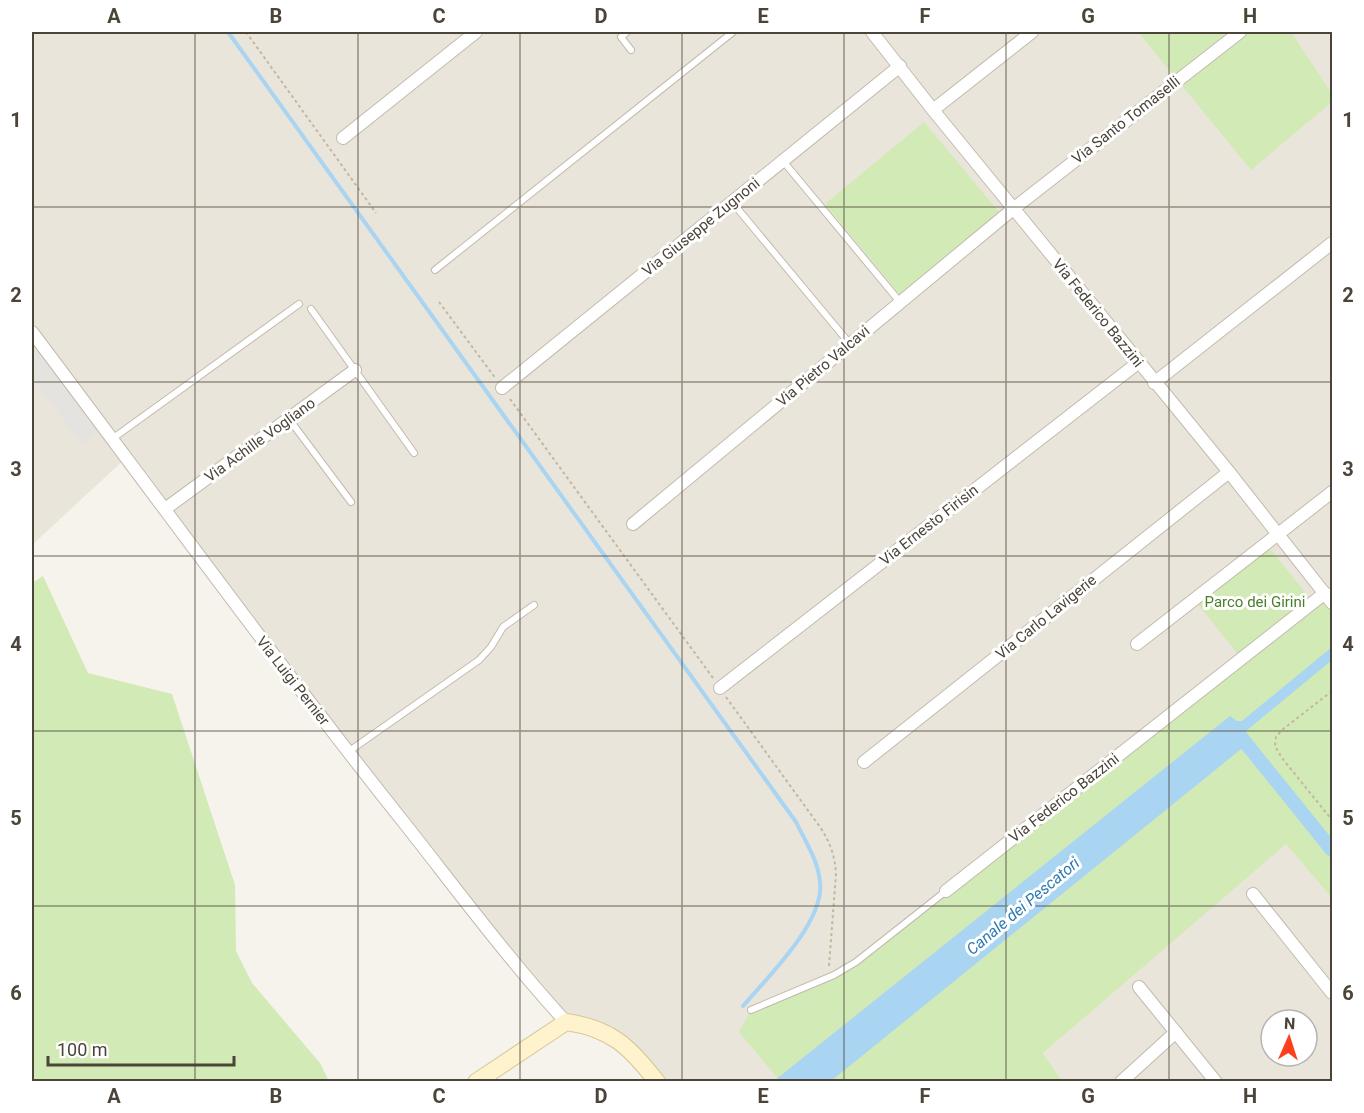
<svg xmlns="http://www.w3.org/2000/svg" width="1364" height="1113" viewBox="0 0 1364 1113" font-family="Roboto,sans-serif">
  <style>
    .residential { fill: #eae5da; fill-rule: evenodd }
    .green { fill: #d2eab5 }
    .parking { fill: #e5e3e0 }
    .water { fill: #a9d4f2 }
    .lines { fill: none; stroke-linecap: round; stroke-linejoin: round }
    .stream { stroke: #a9d4f2; stroke-width: 4 }
    .canal { stroke: #a9d4f2; stroke-width: 14 }
    .lane-casing { stroke: #c2bbae; stroke-width: 8 }
    .street-casing { stroke: #c2bbae; stroke-width: 14 }
    .secondary-casing { stroke: #d6c79b; stroke-width: 18 }
    .path { stroke: #c4b79f; stroke-width: 2; stroke-dasharray: 3 3; stroke-linecap: butt }
    .lane { stroke: #fff; stroke-width: 6 }
    .street { stroke: #fff; stroke-width: 12 }
    .secondary { stroke: #fff3cd; stroke-width: 16 }
    .grid { fill: none; stroke: #4b4439; stroke-width: 1.5; stroke-opacity: 0.55 }
    .labels { text-anchor: middle; dominant-baseline: central; stroke-width: 6; stroke-linejoin: round; paint-order: stroke }
    .street-label { font-size: 15px; fill: #4b4439; stroke: #fff }
    .park-label { font-size: 15px; fill: #4a7f2a; stroke: #fff }
    .water-label { font-size: 16px; font-style: italic; fill: #2e7ab2; stroke: #fff }
    .neatline { fill: none; stroke: #4b4439; stroke-width: 2 }
    .grid-label { font-size: 20px; text-anchor: middle; font-weight: bold; fill: #4b4439 }
  </style>
  <rect width="100%" height="100%" fill="#f6f3ec"/>
  <g class="residential">
    <path d="M32,32H1332V603L780,1081H657L639,1058L566,1022L126,458L32,545Z"/>
    <path d="M1286,843L1332,891V1081H1062L1043,1053ZM1271,1020H1307V1056H1271Z"/>
  </g>
  <g class="green">
    <path d="M1138,32H1291L1332,94V102L1251,170Z"/>
    <path d="M924,122L1000,213L900,295L825,204Z"/>
    <path d="M1267,545L1313,602L1325,593L1332,603V898L1286,844L1043,1053L1062,1081L833,1082L823,1072L780,1081L739,1032L751,1010L856,962L1241,658L1196,602Z"/>
    <path d="M43,576L88,673L172,694L235,885L236,951L252,983L320,1063L329,1081H32V583Z"/>
  </g>
  <path class="parking" d="M32,343L98,432L82,445L32,377Z"/>
  <path class="water" d="M1332,647V660L1246,731V736L1251,741L831,1081H774L1230,716L1237,721H1242Z"/>
  <g class="lines">
    <path class="stream" d="M228,32L796,822C805,841 818,860 820,882C825,921 768,977 743,1006"/>
    <path class="canal" d="M1236,731L1332,850"/>
    <defs>
      <g id="lane">
        <path d="M627,32L621,37L631,50"/>
        <path d="M783,161L900,302"/>
        <path d="M732,202L850,344"/>
        <path d="M435,270L733,32"/>
        <path d="M311,309L414,453"/>
        <path d="M289,419L351,502"/>
        <path d="M112,439L299,304"/>
        <path d="M348,752L479,660L491,647L503,627L534,605"/>
        <path d="M751,1010L834,975L856,962L946,891"/>
      </g>
      <g id="street">
        <path d="M872,32L933,110L1229,472L1332,603"/>
        <path d="M933,110L1032,32"/>
        <path d="M343,138L476,32"/>
        <path d="M32,332C157,498 279,666 409,829C460,894 510,961 566,1022"/>
        <path d="M1154,383L1332,243"/>
        <path d="M502,388L900,66"/>
        <path d="M165,509L355,370"/>
        <path d="M633,524L1013,209L1240,32"/>
        <path d="M1137,644L1332,492"/>
        <path d="M720,688L1139,362"/>
        <path d="M864,762L1229,472"/>
        <path d="M946,891L1325,593"/>
        <path d="M1253,894L1332,993"/>
        <path d="M1139,987L1216,1082"/>
        <path d="M1121,1082L1176,1032"/>
      </g>
      <path id="secondary" d="M476,1082L566,1022C611,1028 630,1047 657,1082"/>
    </defs>
    <use href="#lane" class="lane-casing"/>
    <use href="#street" class="street-casing"/>
    <use href="#secondary" class="secondary-casing"/>
    <g class="path">
      <path d="M246,32L376,213"/>
      <path d="M439,302L496,379"/>
      <path d="M510,399L713,678"/>
      <path d="M1332,691L1282,730L1276,737L1275,746L1282,758L1332,820"/>
      <path d="M726,697L820,827C830,842 835,856 836,874L829,966"/>
    </g>
    <use href="#lane" class="lane"/>
    <use href="#street" class="street"/>
    <use href="#secondary" class="secondary"/>
  </g>
  <path class="grid" d="M195,32V1082M358,32V1082M520,32V1082M682,32V1082M844,32V1082M1006,32V1082M1169,32V1082M32,207H1332M32,382H1332M32,556H1332M32,731H1332M32,906H1332"/>
  <g class="labels">
    <g class="street-label">
      <text transform="translate(1126 120) rotate(-38)">Via Santo Tomaselli</text>
      <text transform="translate(701 227) rotate(-39)">Via Giuseppe Zugnoni</text>
      <text transform="translate(1098 313) rotate(51)">Via Federico Bazzini</text>
      <text transform="translate(823 366) rotate(-40)">Via Pietro Valcavi</text>
      <text transform="translate(260 440) rotate(-36)">Via Achille Vogliano</text>
      <text transform="translate(929 525) rotate(-38)">Via Ernesto Firisin</text>
      <text transform="translate(1046 617) rotate(-39)">Via Carlo Lavigerie</text>
      <text transform="translate(293 681) rotate(52)">Via Luigi Pernier</text>
      <text transform="translate(1064 798) rotate(-38)">Via Federico Bazzini</text>
    </g>
    <g class="park-label">
      <text x="1255" y="602">Parco dei Girini</text>
    </g>
    <g class="water-label">
      <text transform="translate(1023 906) rotate(-40)">Canale dei Pescatori</text>
    </g>
  </g>
  <rect width="1364" height="1113" fill="none" stroke="#ffffff" stroke-width="66"/>
  <g transform="translate(1289 1038) rotate(3)"><circle r="28" fill="#ffffff" stroke="#b7b4b0" stroke-width="1.5"/>
  <path d="M0-4.5L10 22L0 15L-10 22Z" fill="#fc3f1d"/>
  <text y="-9" font-size="16" font-weight="bold" text-anchor="middle" fill="#4b4439">N</text>
  </g>
  <path d="M48 1056v9h186v-9" fill="none" stroke="#4b4439" stroke-width="3"/>
  <text x="57" y="1056" font-size="18" fill="#4b4439" stroke="#ffffff" stroke-width="4.5" paint-order="stroke">100 m</text>
  <rect x="33" y="33" width="1298" height="1047" class="neatline"/>
  <g class="grid-label">
    <text x="114" y="23">A</text>
    <text x="276" y="23">B</text>
    <text x="439" y="23">C</text>
    <text x="601" y="23">D</text>
    <text x="763" y="23">E</text>
    <text x="925" y="23">F</text>
    <text x="1088" y="23">G</text>
    <text x="1250" y="23">H</text>
    <text x="16" y="127">1</text>
    <text x="1348" y="127">1</text>
    <text x="16" y="302">2</text>
    <text x="1348" y="302">2</text>
    <text x="16" y="476">3</text>
    <text x="1348" y="476">3</text>
    <text x="16" y="651">4</text>
    <text x="1348" y="651">4</text>
    <text x="16" y="825">5</text>
    <text x="1348" y="825">5</text>
    <text x="16" y="1000">6</text>
    <text x="1348" y="1000">6</text>
    <text x="114" y="1103">A</text>
    <text x="276" y="1103">B</text>
    <text x="439" y="1103">C</text>
    <text x="601" y="1103">D</text>
    <text x="763" y="1103">E</text>
    <text x="925" y="1103">F</text>
    <text x="1088" y="1103">G</text>
    <text x="1250" y="1103">H</text>
  </g>
</svg>
